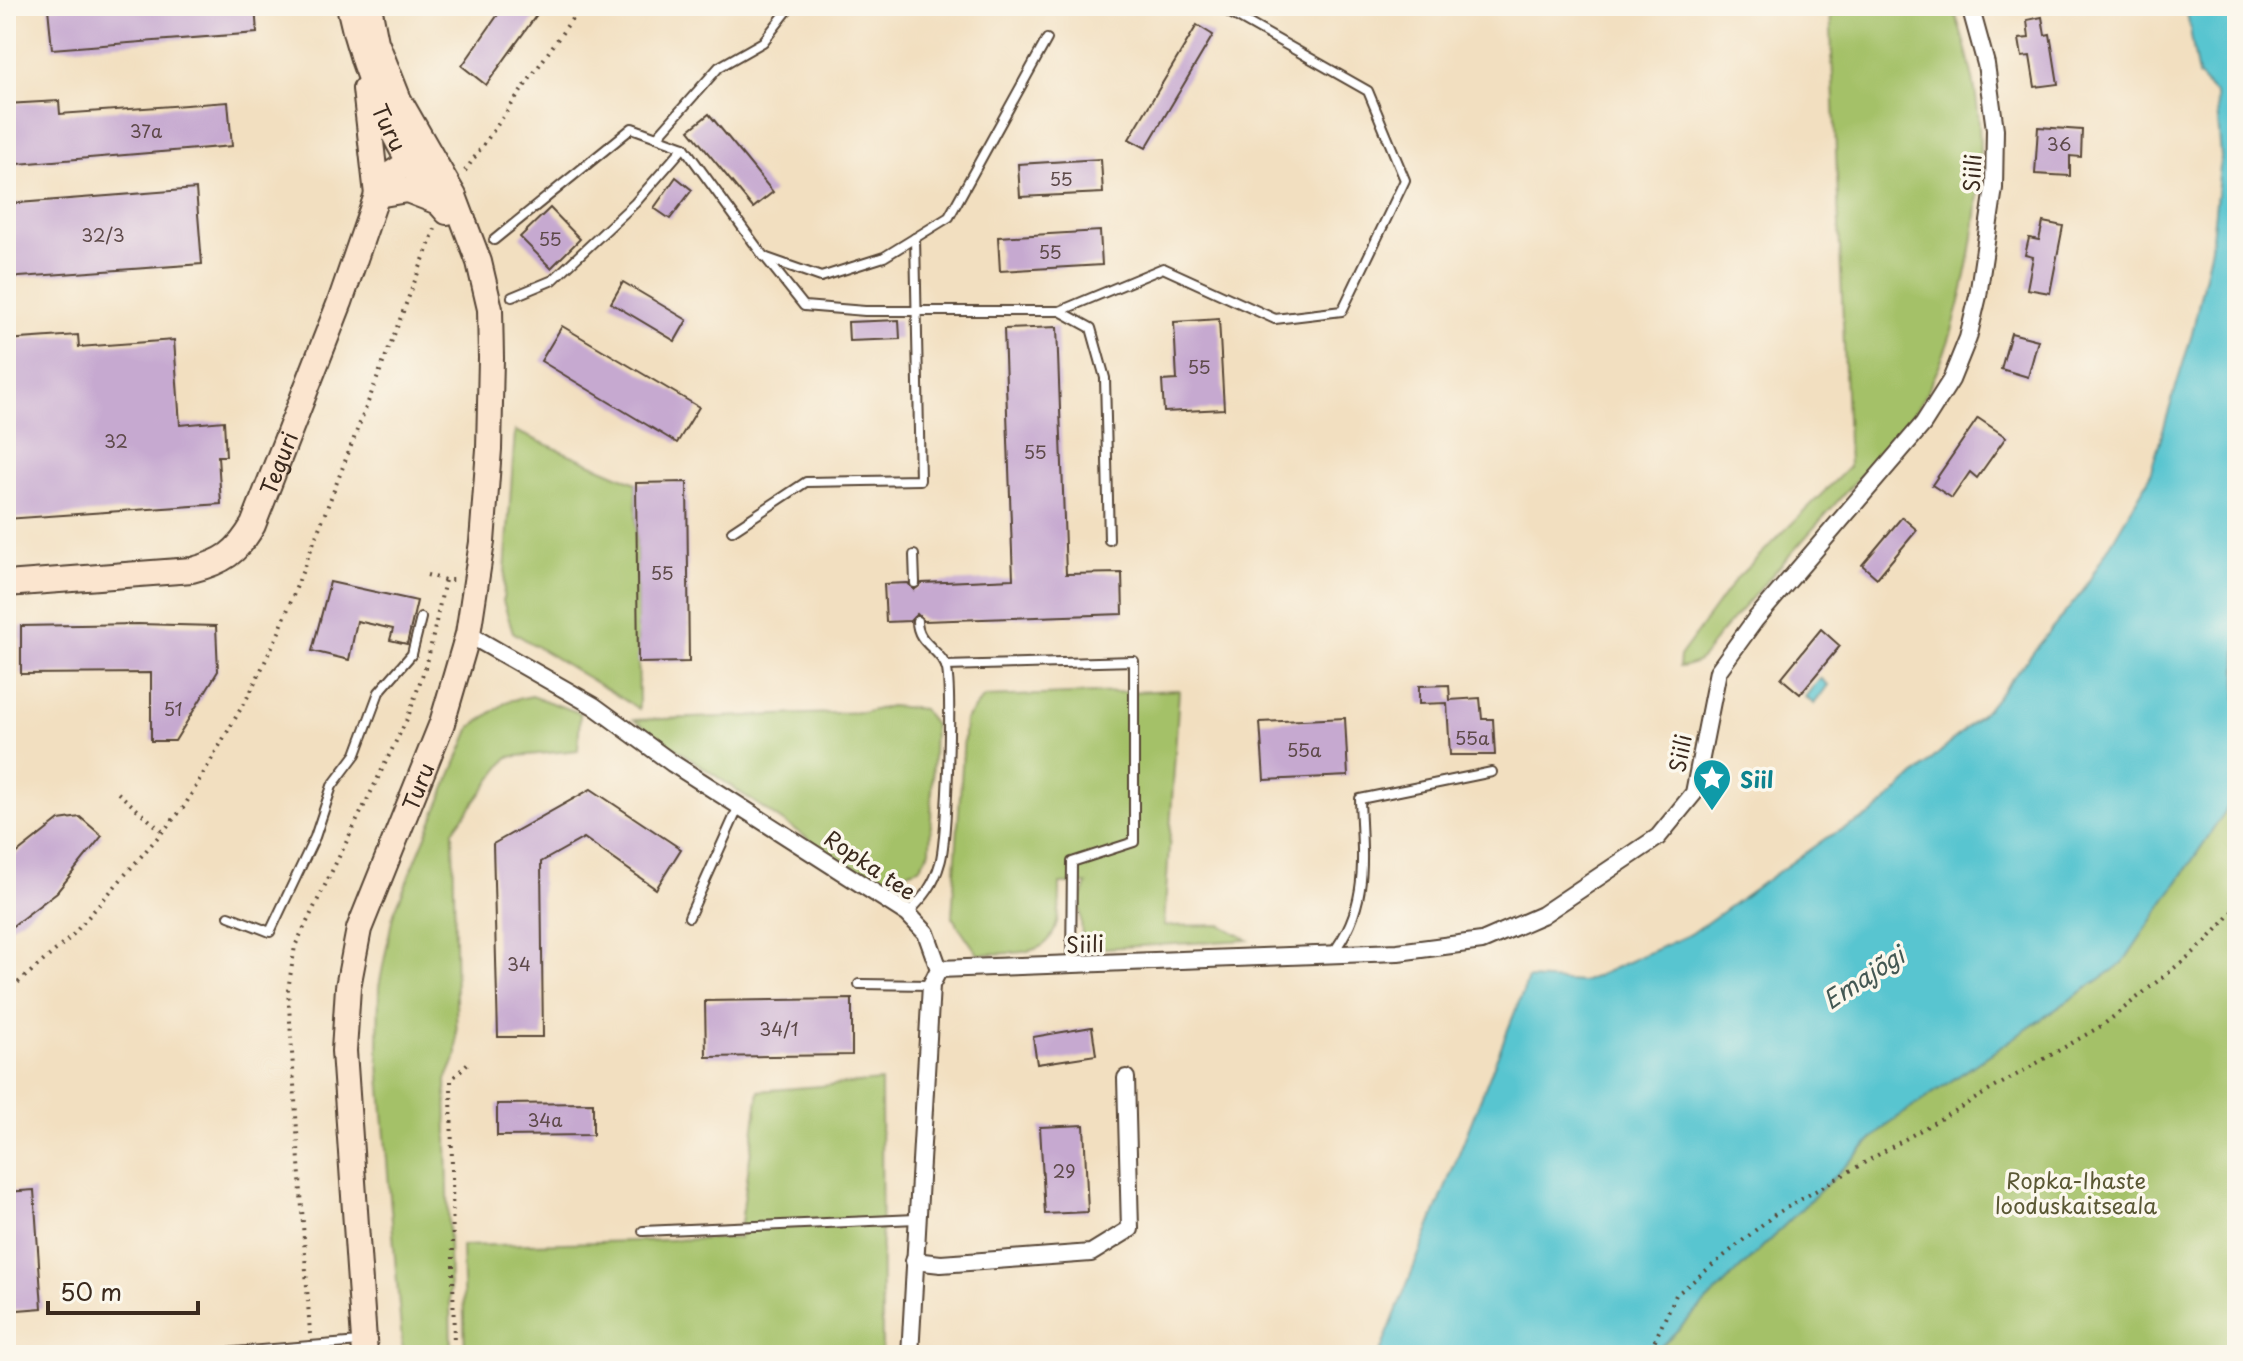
<svg xmlns="http://www.w3.org/2000/svg" width="2243" height="1361" viewBox="0 0 2243 1361" font-family="'Playpen Sans',sans-serif">
  <style>
    .green { fill: #a4c168; stroke: #707643; stroke-width: 2 }
    .water { fill: #58c5d0; stroke: #4a7877; stroke-width: 2 }
    .building { fill: #c6a9d0 }
    .lines { fill: none; stroke-linecap: round; stroke-linejoin: round }
    .lane-casing { stroke: #564536; stroke-width: 12 }
    .street-casing { stroke: #564536; stroke-width: 20 }
    .secondary-casing { stroke: #564536; stroke-width: 28 }
    .path { stroke: #564536; stroke-width: 4; stroke-dasharray: 2 6; stroke-linecap: butt }
    .lane { stroke: #fff; stroke-width: 8 }
    .street { stroke: #fff; stroke-width: 16 }
    .secondary { stroke: #fbe5cf; stroke-width: 24 }
    .labels { text-anchor: middle; dominant-baseline: central; stroke-width: 7; stroke-linejoin: round; paint-order: stroke }
    .number-label { font-size: 18px; fill: #5e4a4a }
    .street-label { font-size: 22px; fill: #3b2a1e; stroke: #fbf7ec }
    .culture-label { font-size: 22px; font-weight: bold; fill: #0d838f; stroke: #fbf7ec; text-anchor: start }
    .park-label { font-size: 22px; fill: #5a5734; stroke: #fbf7ec }
    .water-label { font-size: 24px; font-style: italic; fill: #445853; stroke: #fbf7ec }
  </style>
  <rect width="100%" height="100%" fill="#fbf7ec"/>
  <filter id="ink" filterUnits="userSpaceOnUse"><feTurbulence type="fractalNoise" baseFrequency=".0125" numOctaves="2"/><feDisplacementMap in="SourceGraphic" scale="16" xChannelSelector="R" yChannelSelector="G"/><feConvolveMatrix kernelMatrix="1 2 1 2 8 2 1 2 1" color-interpolation-filters="sRGB"/></filter>
  <filter id="wash" filterUnits="userSpaceOnUse"><feTurbulence type="fractalNoise" baseFrequency=".006" numOctaves="4" result="noise"/><feDisplacementMap in="SourceGraphic" scale="32" xChannelSelector="R" yChannelSelector="G"/><feGaussianBlur stdDeviation="1.8" result="paint"/><feColorMatrix in="noise" values="0 0 0 0 0 0 0 0 0 0 0 0 0 0 0 0 0 1.4 0 .05"/><feComposite in="paint" operator="in"/></filter>
  <g filter="url(#wash)">
    <rect width="100%" height="100%" fill="#f2dfc0"/>
    <g class="green">
      <path d="M1830,6H1953C1965,44 1977,84 1979,125C1984,205 1963,333 1921,402C1902,433 1874,459 1851,486C1806,536 1762,587 1717,637C1706,654 1701,665 1679,667L1680,656L1736,579L1849,467Z"/>
      <path d="M515,431L636,483L639,709L513,632L503,601Z"/>
      <path d="M1179,690L1164,926L1221,925L1248,940L1104,948L1082,937L1080,902L1087,884H1060C1061,955 1041,953 978,954L952,917L965,720L984,697Z"/>
      <path d="M532,696L580,713L578,750L508,757L453,831L457,1055L446,1080L451,1355H403L378,1052L379,987L393,915L471,727L508,701Z"/>
      <path d="M890,706L923,709L934,725L930,851L919,868L881,881L829,853L634,720L866,712Z"/>
      <path d="M2237,794V1355H1652L1888,1124L2122,964Z"/>
      <path d="M881,1081L882,1355H465L462,1246L739,1238L759,1091Z"/>
    </g>
    <g class="water">
      <path d="M2186,6H2237V794L2122,964L1888,1124L1652,1355H1379L1528,979L1583,982L1691,934L1826,838L1873,814L1988,708L2083,591L2148,480L2192,334L2211,247L2221,157L2216,95L2198,76Z"/>
      <path d="M1820,678L1828,685L1814,704L1805,697Z"/>
    </g>
    <g id="blocks">
      <g class="building">
        <path d="M76,6H255L257,33L52,49L48,8Z"/>
        <path d="M504,6H543L486,85L462,66Z"/>
        <path d="M2042,17L2045,35L2050,34L2058,84L2035,87L2030,56L2022,57L2019,39L2029,38L2027,20Z"/>
        <path d="M1197,25L1213,35L1146,148L1129,139Z"/>
        <path d="M59,101L60,114L228,102L232,146L6,165V104Z"/>
        <path d="M709,114L773,192L753,208L689,130Z"/>
        <path d="M2038,127L2082,130L2081,157L2070,156V176L2035,174Z"/>
        <path d="M1101,159L1103,193L1020,197L1018,164Z"/>
        <path d="M676,177L692,190L670,219L654,208Z"/>
        <path d="M196,189L202,264L6,278V204Z"/>
        <path d="M550,208L580,239L551,268L520,237Z"/>
        <path d="M2043,222L2063,226L2050,293L2027,289L2033,257L2025,255L2029,238L2039,240Z"/>
        <path d="M1100,231L1102,265L1000,271L998,237Z"/>
        <path d="M623,282L687,320L675,341L611,303Z"/>
        <path d="M1219,319L1224,409L1164,412L1162,381L1177,380L1174,322Z"/>
        <path d="M899,320L900,339L849,341L848,322Z"/>
        <path d="M562,326L699,407L677,443L541,361Z"/>
        <path d="M1057,327L1066,574L1122,573L1123,614L924,621L917,614L910,621L886,622L884,584L908,583L914,590L922,583L1013,579L1004,329Z"/>
        <path d="M2011,333L2038,340L2028,377L2001,369Z"/>
        <path d="M78,335L79,347L174,340L180,425L224,421L226,456H218L221,504L6,519V340Z"/>
        <path d="M1978,418L2006,437L1977,478L1970,472L1952,498L1932,485Z"/>
        <path d="M687,482L689,662L638,663L636,483Z"/>
        <path d="M1902,517L1917,530L1877,578L1862,565Z"/>
        <path d="M330,582L417,601L407,644L390,640L393,629L357,621L349,660L312,651Z"/>
        <path d="M138,624L216,626L218,671L175,741H151V673L21,674V626Z"/>
        <path d="M1821,629L1840,646L1800,694L1781,678Z"/>
        <path d="M1449,685L1450,700L1480,698L1482,719H1493L1495,755H1450L1447,703L1419,704V686Z"/>
        <path d="M1345,718L1348,776L1264,780L1260,722Z"/>
        <path d="M591,789L681,849L656,889L584,838L541,862L543,1037H498L493,844Z"/>
        <path d="M80,817L102,836L57,892L6,931V862L59,820Z"/>
        <path d="M852,999V1055L706,1057L705,1001Z"/>
        <path d="M1092,1027L1096,1055L1037,1064L1033,1037Z"/>
        <path d="M593,1103V1135L497,1136V1104Z"/>
        <path d="M1084,1125L1088,1212L1045,1214L1040,1127Z"/>
        <path d="M34,1190L42,1308L6,1311V1192Z"/>
      </g>
    </g>
  </g>
  <g filter="url(#ink)">
    <use href="#blocks" fill-opacity="0" stroke="#564536" stroke-width="2"/>
    <g class="lines">
      <defs>
        <g id="lane">
          <path d="M657,137L719,67L763,42L791,6"/>
          <path d="M494,240L632,128L684,147L764,257L821,277L884,257L949,217L1047,39"/>
          <path d="M765,257L804,306L865,311H1060L1091,328L1105,378L1109,540"/>
          <path d="M512,297L553,280L635,203L684,147"/>
          <path d="M1060,311L1163,268L1275,319L1342,311L1405,180L1368,91L1218,6"/>
          <path d="M732,531L806,482L920,480L915,238"/>
          <path d="M914,555L915,583"/>
          <path d="M946,666L1134,661V842L1072,862L1071,965"/>
          <path d="M908,913C924,897 934,885 940,863C947,842 953,683 946,666C938,648 917,643 917,621"/>
          <path d="M229,916L270,932L315,837L332,786L356,754L379,692L412,654L421,618"/>
          <path d="M689,917L739,806"/>
          <path d="M1332,954C1370,905 1362,858 1360,799L1492,772"/>
          <path d="M859,984L931,985"/>
          <path d="M643,1231L916,1219"/>
          <path d="M198,1355L360,1342"/>
        </g>
        <g id="street">
          <path d="M468,634L594,706L672,763L908,914L926,933L939,969L931,985L910,1355"/>
          <path d="M939,969L1398,952L1482,941L1542,915L1658,837L1694,793L1718,671L1755,620L1923,424L1951,380L1968,338L1978,296L1994,188L1995,129L1986,64L1970,6"/>
          <path d="M914,1261L941,1264L1091,1253L1130,1229L1126,1078"/>
        </g>
        <g id="secondary">
          <path id="s1" d="M349,6C364,77 397,158 447,212"/>
          <path d="M365,89L377,195"/>
          <path d="M377,195L407,190L438,202"/>
          <path id="s2" d="M6,584L192,570C223,562 237,553 253,525L340,302L377,195L386,177L425,152"/>
          <path id="s3" d="M365,1355L344,1051L348,987L359,929L442,723L468,634L482,542L489,449L491,358L490,309L479,262L454,196L399,100L376,42L369,6"/>
        </g>
      </defs>
      <use href="#lane" class="lane-casing"/>
      <use href="#street" class="street-casing"/>
      <use href="#secondary" class="secondary-casing"/>
      <g class="path">
        <path d="M465,171L581,6"/>
        <path d="M427,575L445,580"/>
        <path d="M118,793L162,831"/>
        <path d="M6,993L70,938L184,807L251,691L279,632L435,229"/>
        <path d="M310,1334L288,990L295,946L408,717L428,659L445,580H456"/>
        <path d="M454,1355L451,1080L468,1063"/>
        <path d="M1648,1355L1676,1295L1774,1215L2103,1025L2204,944L2237,907"/>
      </g>
      <use href="#lane" class="lane"/>
      <use href="#street" class="street"/>
      <use href="#secondary" class="secondary"/>
    </g>
  </g>
  <defs>
    <symbol id="sight-pin" viewBox="-11 -11 22 30"><path d="M0 17L-7.5 6A9.5 9.5 0 1 1 7.5 6Z" fill="#0f9aa8" stroke="#fbf7ec"/><path d="M0-6L1.8-2.2L6-1.7L2.9 1.2L3.7 5.4L0 3.3L-3.7 5.4L-2.9 1.2L-6-1.7L-1.8-2.2Z" fill="#fff"/></symbol>
  </defs>
  <g fill-rule="evenodd">
    <use href="#sight-pin" x="1690" y="756" width="44" height="60"/>
  </g>
  <g class="labels">
    <g class="number-label">
      <text x="146" y="130">37a</text>
      <text x="2059" y="143">36</text>
      <text x="1061" y="178">55</text>
      <text x="103" y="234">32/3</text>
      <text x="550" y="238">55</text>
      <text x="1050" y="251">55</text>
      <text x="1199" y="366">55</text>
      <text x="116" y="440">32</text>
      <text x="1035" y="451">55</text>
      <text x="662" y="572">55</text>
      <text x="173" y="708">51</text>
      <text x="1472" y="737">55a</text>
      <text x="1304" y="749">55a</text>
      <text x="519" y="963">34</text>
      <text x="779" y="1028">34/1</text>
      <text x="545" y="1119">34a</text>
      <text x="1064" y="1170">29</text>
    </g>
    <g class="street-label">
      <text stroke="none"><textPath href="#s1" startOffset="128">Turu</textPath></text>
      <text transform="translate(1971 173) rotate(-87)">Siili</text>
      <text stroke="none"><textPath href="#s2" startOffset="332">Teguri</textPath></text>
      <text transform="translate(1679 753) rotate(-79)">Siili</text>
      <text stroke="none"><textPath href="#s3" startOffset="582">Turu</textPath></text>
      <text transform="translate(871 864) rotate(34)">Ropka tee</text>
      <text transform="translate(1085 943) rotate(-2)">Siili</text>
    </g>
    <g class="culture-label">
      <text x="1740" y="778">Siil</text>
    </g>
    <g class="park-label">
      <text x="2076" y="1179">Ropka-Ihaste<tspan x="2076" dy="25">looduskaitseala</tspan></text>
    </g>
    <g class="water-label">
      <text transform="translate(1863 977) rotate(-33)">Emajõgi</text>
    </g>
  </g>
  <rect width="2243" height="1361" fill="none" stroke="#fbf7ec" stroke-width="32"/>
  <path d="M48 1301v12h150v-12" fill="none" stroke="#3b2a1e" stroke-width="4"/>
  <text x="60" y="1301" font-size="24" fill="#3b2a1e" stroke="#fbf7ec" stroke-width="6" paint-order="stroke">50 m</text>
</svg>
